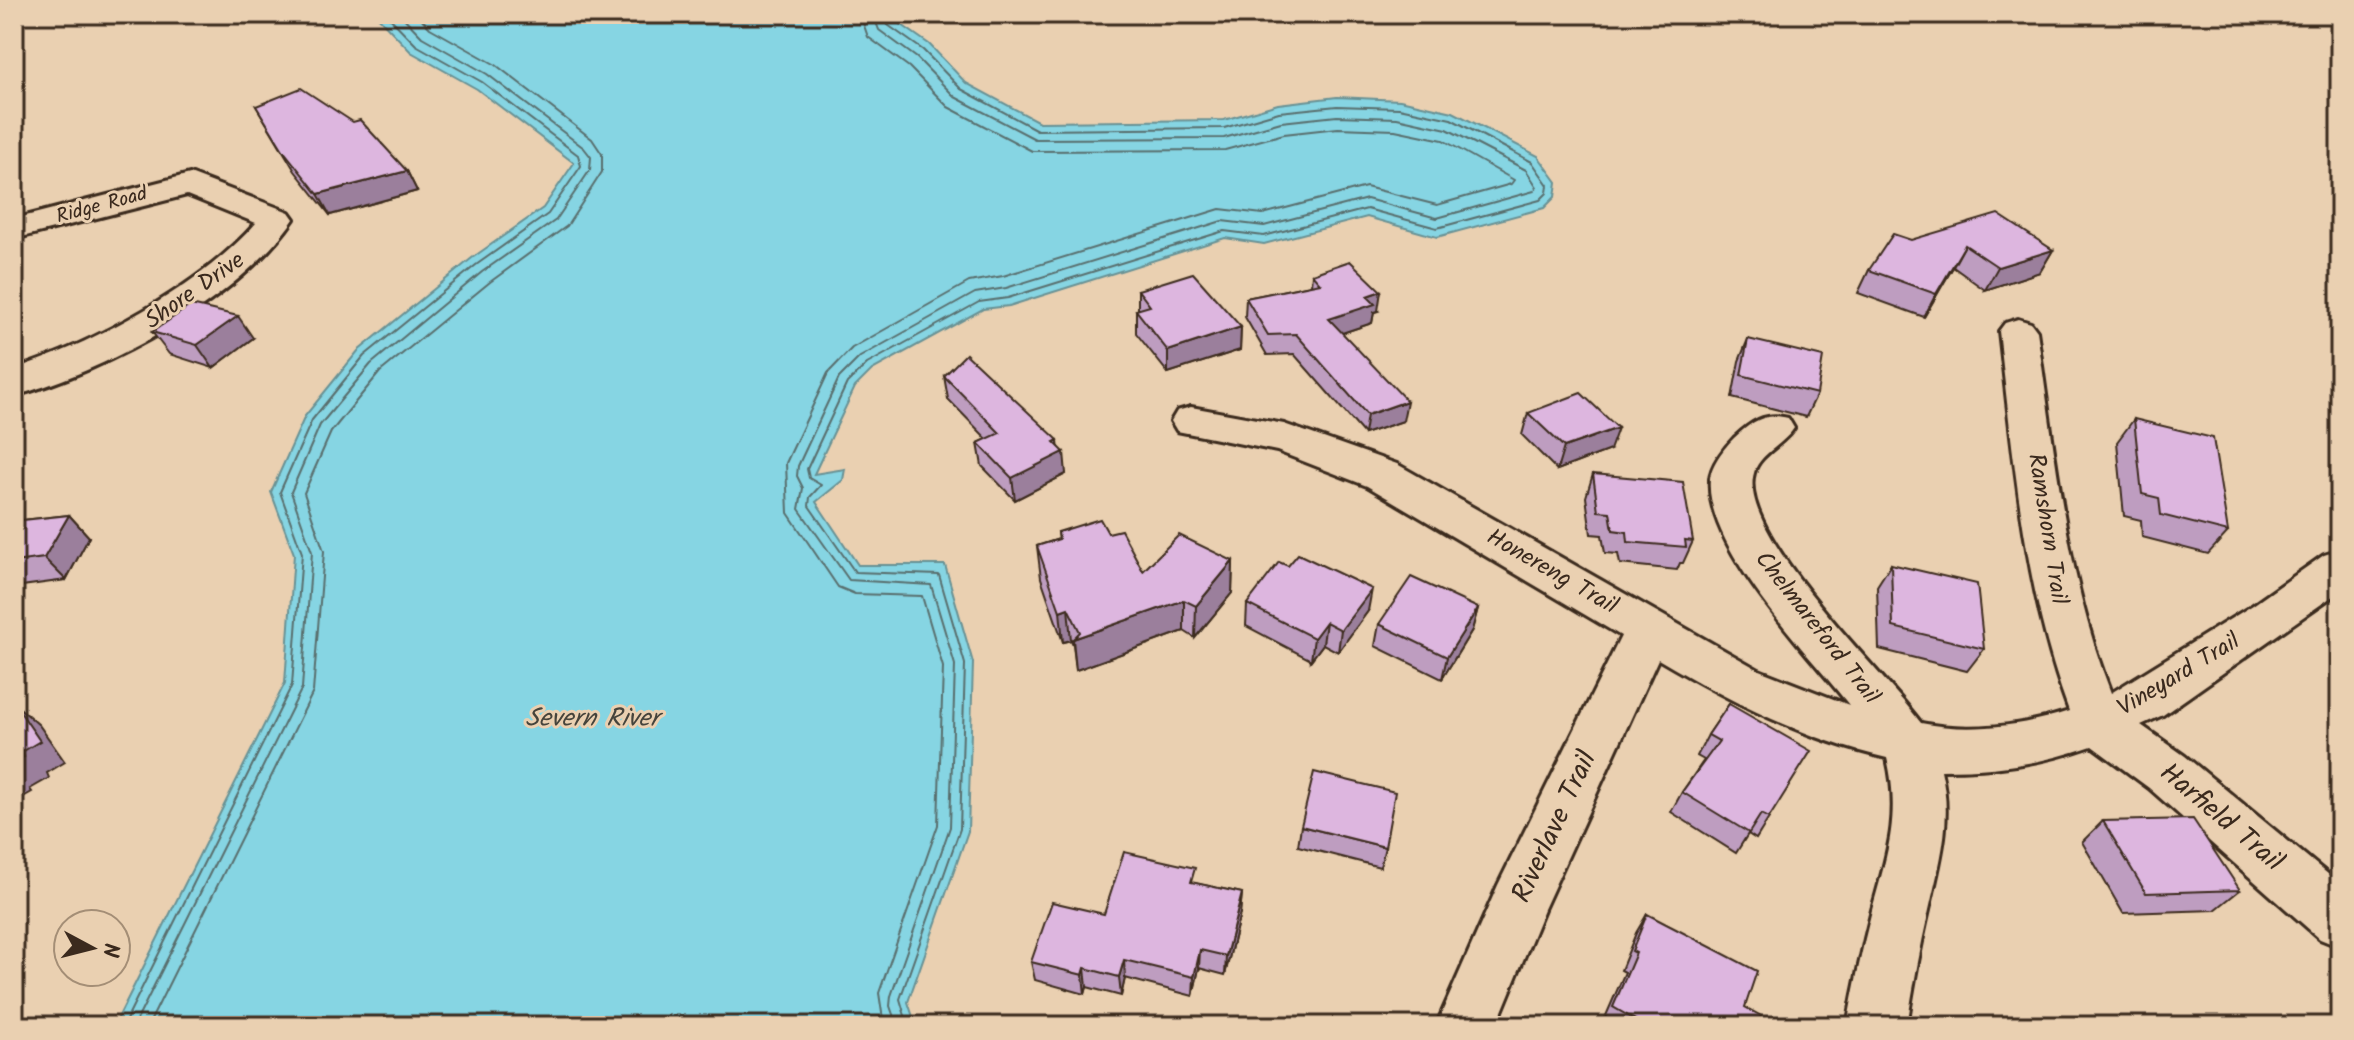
<svg xmlns="http://www.w3.org/2000/svg" width="2354" height="1040" viewBox="0 0 2354 1040" font-family="Kalam,sans-serif">
  <style>
    .water { fill: #86d5e3; stroke: #689194; stroke-width: 2 }
    .lines { fill: none; stroke-linecap: round; stroke-linejoin: round }
    .shore { stroke: #596e6d; stroke-width: 2 }
    .minor-casing { stroke: #3b2a1e; stroke-width: 6 }
    .minor { fill: #ead0b1; fill-rule: evenodd }
    .wall { fill: #be9dc0; stroke: #3b2a1e; stroke-width: 2 }
    .shaded-wall { fill: #9b7f9c; stroke: #3b2a1e; stroke-width: 2 }
    .building { fill: #ddb6df; stroke: #3b2a1e; stroke-width: 2 }
    .labels { text-anchor: middle; dominant-baseline: central; stroke-width: 6; stroke-linejoin: round; paint-order: stroke }
    .far-street-label { font-size: 20px; fill: #3b2a1e; stroke: #ead0b1 }
    .street-label { font-size: 24px; fill: #3b2a1e; stroke: #ead0b1 }
    .water-label { font-size: 26px; font-style: italic; fill: #46443c; stroke: #ead0b1 }
    .near-street-label { font-size: 28px; fill: #3b2a1e; stroke: #ead0b1 }
  </style>
  <rect width="100%" height="100%" fill="#ead0b1"/>
  <filter id="ink" filterUnits="userSpaceOnUse"><feTurbulence type="fractalNoise" baseFrequency=".0125" numOctaves="2"/><feDisplacementMap in="SourceGraphic" scale="16" xChannelSelector="R" yChannelSelector="G"/><feConvolveMatrix kernelMatrix="1 2 1 2 8 2 1 2 1" color-interpolation-filters="sRGB"/></filter>
  <g filter="url(#ink)">
    <path class="water" d="M375,14H886L929,44L966,83L1039,122L1224,120L1278,104L1337,97L1400,100L1453,112L1538,156L1557,182L1555,197L1544,208L1437,237L1367,217L1264,244L1225,238L1009,306L983,309L872,370L855,387L814,474L845,469L843,480L816,502L858,565H945L973,663L968,831L908,1002L916,1026H114L285,683L294,554L271,492L305,416L358,351L472,258L543,208L574,163L477,89L411,52Z"/>
    <g class="lines">
      <g class="shore">
        <path d="M860,14L868,37L909,67L948,107L1032,151L1225,150L1284,134L1338,128L1395,130L1443,140L1514,180L1511,184L1437,205L1366,187L1263,214L1220,209L1003,276L969,282L852,348L828,373L786,463L788,513L838,587L855,594L922,596L943,667L938,825L879,993L884,1026"/>
        <path d="M873,14L879,30L917,58L955,97L1035,139L1224,138L1281,122L1337,116L1397,118L1447,129L1526,170L1537,187L1534,191L1437,218L1367,199L1264,226L1222,221L1006,288L975,293L860,357L839,378L798,466L797,476L803,488L799,509L849,580L931,585L955,665L950,827L891,996L890,1006L897,1026"/>
        <path d="M883,14L885,23L923,50L961,89L1037,130L1224,128L1279,112L1337,106L1399,108L1451,119L1532,162L1548,185L1547,193L1540,200L1437,228L1367,209L1264,236L1224,231L1008,298L979,302L867,364L847,383L807,469L809,478L821,485L810,497L809,506L855,572L939,575L965,664L960,829L900,999L908,1026"/>
        <path d="M123,1026L292,685L302,553L280,492L312,420L364,356L476,265L548,214L581,166L578,155L482,82L416,45L386,14"/>
        <path d="M134,1026L302,688L312,552L291,492L320,425L371,364L482,272L556,220L590,170L591,157L584,148L487,74L422,37L400,14"/>
        <path d="M148,1026L313,692L324,551L304,493L331,432L380,372L490,282L567,226L602,172V154L592,139L496,65L430,28L417,14"/>
      </g>
      <defs>
        <g id="minor">
          <path d="M190,174L289,212L294,219C238,301 108,370 14,396V369C93,344 201,286 256,223L187,195L14,239V219Z"/>
          <path d="M2018,319L2031,323L2037,331C2055,452 2066,578 2111,693L2253,605L2324,555L2340,550V591L2163,715L2141,725L2185,756L2340,884V947L2320,939L2149,788L2092,746C2040,764 1997,770 1941,770C1953,820 1940,861 1929,910C1920,948 1913,987 1907,1026H1847C1854,987 1862,949 1872,910C1887,854 1901,817 1887,758C1806,740 1729,701 1658,659L1544,909L1496,1026H1436L1498,885L1621,636L1367,486L1277,451L1177,431L1171,421L1177,411L1191,407L1284,424L1397,464L1759,670L1849,705C1808,653 1704,547 1710,479C1711,465 1724,448 1734,438C1751,422 1765,412 1788,418L1794,428C1783,445 1759,454 1754,473C1736,533 1885,673 1921,723C1968,733 2024,726 2069,711C2024,589 2014,460 1999,331L2005,323Z"/>
        </g>
      </defs>
      <use href="#minor" class="minor-casing"/>
      <use href="#minor" class="minor"/>
    </g>
    <g class="wall">
      <path d="M256,106L407,171L417,191L330,215L295,171Z"/>
      <path d="M1911,240L2053,250L2040,272L1985,290L1953,267L1924,317L1858,293L1869,270Z"/>
      <path d="M1312,274L1378,311L1374,312L1372,323L1342,333L1403,421L1364,434L1294,354L1267,355L1245,317L1246,298L1311,285Z"/>
      <path d="M1138,290L1241,327L1240,350L1168,373L1136,333V310H1138Z"/>
      <path d="M152,332L253,338L213,368L169,354Z"/>
      <path d="M1748,339L1817,394L1806,417L1732,398L1739,361Z"/>
      <path d="M944,376L1059,447L1066,474L1015,500L982,466L978,443L987,439L948,399Z"/>
      <path d="M1528,413L1610,450L1557,470L1522,435Z"/>
      <path d="M2134,419L2228,532L2208,554L2142,537L2141,520L2124,516L2117,442Z"/>
      <path d="M1593,474L1693,541L1683,563H1680L1677,570L1620,564L1618,554L1605,553L1602,535L1591,534L1586,497Z"/>
      <path d="M69,515L89,537L66,580L14,587V521Z"/>
      <path d="M1058,532L1108,533L1143,571L1233,561L1232,593L1195,638L1184,631L1076,670L1073,645L1071,640L1063,642L1041,578L1037,546L1059,539Z"/>
      <path d="M1891,564L1984,649L1967,671L1879,649L1877,586Z"/>
      <path d="M1247,604L1368,611L1338,652L1323,644L1311,660L1246,626Z"/>
      <path d="M1478,608L1472,630L1442,679L1375,646L1379,624Z"/>
      <path d="M1729,704L1769,818L1756,839L1748,834L1736,853L1671,812L1682,792L1704,760L1697,756L1708,735Z"/>
      <path d="M2103,821L2240,890L2215,910L2123,913L2082,842Z"/>
      <path d="M1301,826L1385,847L1380,867L1298,846Z"/>
      <path d="M1194,883L1242,893L1240,913L1225,975L1199,968L1193,996L1125,978L1121,996L1087,987L1085,994L1035,980L1031,962L1104,914Z"/>
      <path d="M1647,914L1745,1007L1757,1026L1602,1025L1625,972L1621,970L1636,933Z"/>
    </g>
    <g class="shaded-wall">
      <path d="M407,171L417,191L330,215L318,194Z"/>
      <path d="M1965,245L1953,267L1924,317L1936,294Z"/>
      <path d="M2053,250L2040,272L1985,290L1998,267Z"/>
      <path d="M1381,291L1378,311L1374,312L1372,323L1327,338L1329,319L1367,296Z"/>
      <path d="M238,316L253,338L213,368L197,345Z"/>
      <path d="M1241,327L1240,350L1168,373V351Z"/>
      <path d="M1407,401L1403,421L1364,434L1367,415Z"/>
      <path d="M1618,428L1610,450L1557,470L1564,447Z"/>
      <path d="M1058,440L1059,454L1064,452L1066,474L1015,500L1012,478L1054,442Z"/>
      <path d="M69,515L89,537L66,580L44,558Z"/>
      <path d="M1233,561L1232,593L1195,638L1196,606Z"/>
      <path d="M1372,589L1368,611L1338,652L1341,630Z"/>
      <path d="M1184,600V631L1076,670L1073,639Z"/>
      <path d="M1068,608L1071,640L1063,642L1060,611Z"/>
      <path d="M1478,608L1472,630L1442,679L1447,657Z"/>
      <path d="M1326,622L1323,644L1311,660L1314,638Z"/>
      <path d="M14,703L39,725L65,762L47,773L49,778L30,789L32,792L14,802Z"/>
      <path d="M1242,893L1240,913L1225,975L1226,956Z"/>
      <path d="M1200,950L1199,968L1193,996L1194,977Z"/>
      <path d="M1124,960L1125,978L1121,996L1119,977Z"/>
      <path d="M1085,968L1087,987L1085,994L1083,975Z"/>
    </g>
    <g class="building">
      <path d="M301,88L353,122L360,120L407,171L318,194L283,150L256,106Z"/>
      <path d="M1998,214L2053,250L1998,267L1965,245L1936,294L1869,270L1893,234L1911,240Z"/>
      <path d="M1350,261L1381,291L1367,296L1375,304L1329,319L1407,401L1367,415L1296,334L1268,335L1246,298L1320,283L1312,274Z"/>
      <path d="M1193,273L1241,327L1168,351L1136,310L1150,306L1138,290Z"/>
      <path d="M191,305L238,316L197,345L152,332Z"/>
      <path d="M1748,339L1823,357L1817,394L1741,375Z"/>
      <path d="M966,354L1058,440L1054,442L1064,452L1012,478L978,443L1000,433L944,376Z"/>
      <path d="M1581,393L1618,428L1564,447L1528,413Z"/>
      <path d="M2134,419L2213,438L2228,532L2161,515L2159,498L2142,494Z"/>
      <path d="M1593,474L1683,482L1693,541L1685,540L1686,547L1628,542L1627,532L1613,530L1610,512L1598,511Z"/>
      <path d="M69,515L44,558L14,562V521Z"/>
      <path d="M1100,519L1108,533L1121,530L1143,571L1179,535L1233,561L1196,606L1184,600L1073,639L1080,632L1068,608L1060,611L1037,546L1059,539L1058,532Z"/>
      <path d="M1298,554L1372,589L1341,630L1326,622L1314,638L1247,604L1279,562L1288,566Z"/>
      <path d="M1891,564L1977,584L1984,649L1893,627Z"/>
      <path d="M1411,577L1478,608L1447,657L1379,624Z"/>
      <path d="M14,703L40,741L22,752L24,757L14,762Z"/>
      <path d="M1729,704L1811,751L1769,818L1761,814L1749,833L1682,792L1719,741L1708,735Z"/>
      <path d="M1314,772L1395,792L1385,847L1301,826Z"/>
      <path d="M2193,819L2240,890L2146,893L2103,821Z"/>
      <path d="M1124,852L1195,868L1191,882L1242,893L1226,956L1200,950L1194,977L1124,960L1119,977L1085,968L1083,975L1031,962L1052,902L1104,914Z"/>
      <path d="M1647,914L1757,971L1745,1007L1761,1016L1757,1026H1646L1613,1007L1636,953L1632,951Z"/>
    </g>
  </g>
  <g class="labels">
    <g class="far-street-label">
      <text transform="translate(102 206) rotate(-15)">Ridge Road</text>
    </g>
    <g class="street-label">
      <text transform="translate(195 291) rotate(-35)">Shore Drive</text>
      <text transform="translate(2047 529) rotate(81)">Ramshorn Trail</text>
      <text transform="translate(1552 572) rotate(30)">Honereng Trail</text>
      <text transform="translate(1817 628) rotate(52)">Chelmareford Trail</text>
      <text transform="translate(2179 675) rotate(-31)">Vineyard Trail</text>
    </g>
    <g class="water-label">
      <text x="592" y="719">Severn River</text>
    </g>
    <g class="near-street-label">
      <text transform="translate(2221 818) rotate(40)">Harfield Trail</text>
      <text transform="translate(1555 827) rotate(-65)">Riverlave Trail</text>
    </g>
  </g>
  <rect width="2354" height="1040" fill="none" stroke="#ead0b1" stroke-width="48"/>
  <rect x="24" y="24" width="2306" height="992" fill="none" stroke="#3b2a1e" stroke-width="3" filter="url(#ink)"/>
  <g transform="translate(92 948) rotate(97)"><circle r="38" fill="#ead0b1" stroke="#a48e76" stroke-width="2"/>
  <path d="M0-6L14 30L0 20L-14 30Z" fill="#3b2a1e"/>
  <text y="-12" font-size="22" font-weight="bold" text-anchor="middle" fill="#3b2a1e">N</text>
  </g>
</svg>
